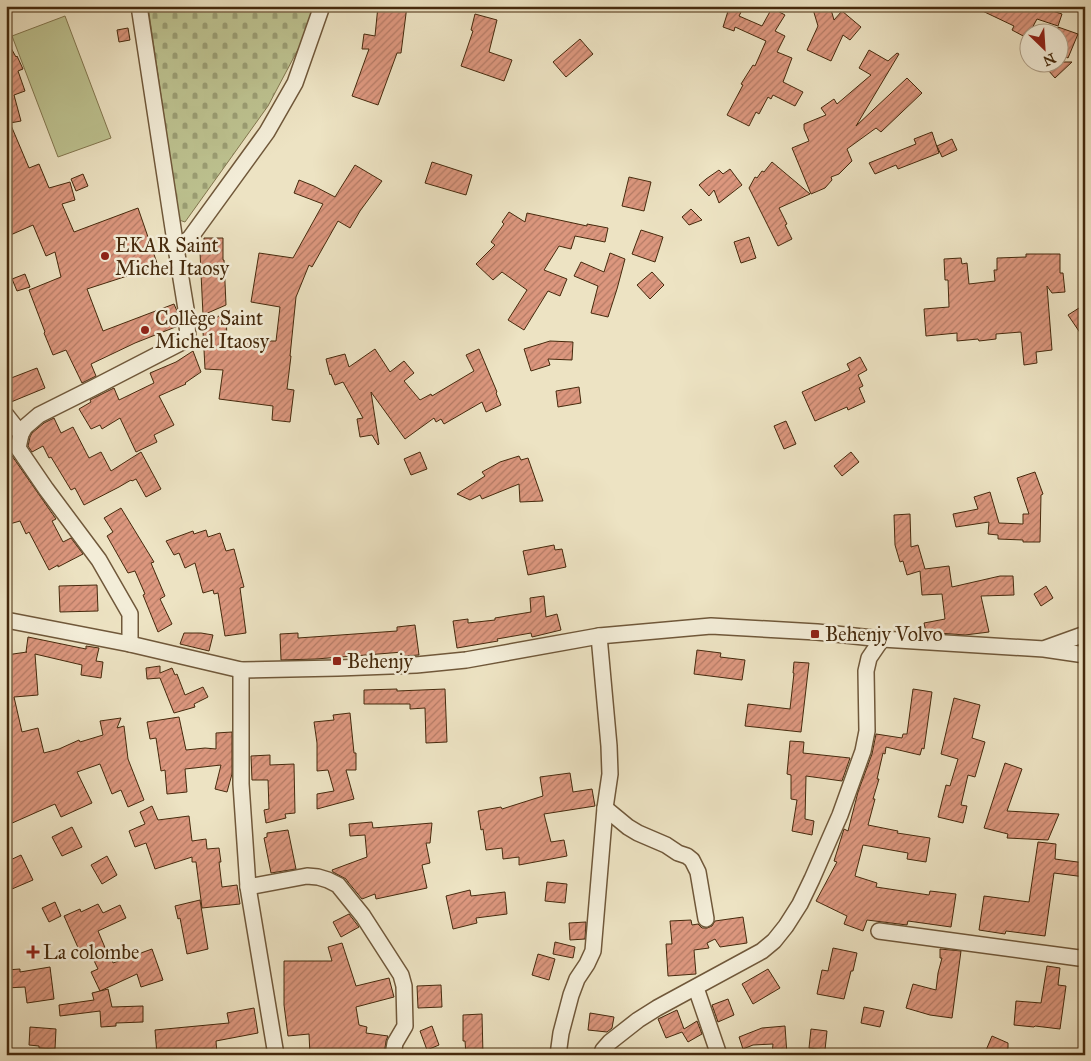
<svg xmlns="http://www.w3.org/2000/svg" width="1091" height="1061" viewBox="0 0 1091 1061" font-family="'IM FELL Great Primer',serif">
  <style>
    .cemetery { fill: url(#cemetery-stones); stroke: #82764e }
    .pitch { fill: #bdc290; stroke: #82764e }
    .building { fill: url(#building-hatch); stroke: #462a0d }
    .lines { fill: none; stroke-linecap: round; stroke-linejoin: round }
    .minor-casing { stroke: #70583a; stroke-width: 18 }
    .minor { stroke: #f3edd8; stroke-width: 15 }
    .poi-dot { fill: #8f2418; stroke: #f3edd8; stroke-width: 2 }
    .labels { text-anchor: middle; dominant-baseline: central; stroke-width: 5; stroke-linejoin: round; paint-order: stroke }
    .poi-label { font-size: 20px; fill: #462a0d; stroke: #f3edd8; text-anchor: start }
  </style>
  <defs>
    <pattern id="cemetery-stones" width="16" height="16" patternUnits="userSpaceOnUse" patternTransform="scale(1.25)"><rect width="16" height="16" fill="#bdc290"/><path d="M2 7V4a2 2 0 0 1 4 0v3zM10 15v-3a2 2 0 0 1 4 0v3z" fill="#9b9e74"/></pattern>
    <pattern id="building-hatch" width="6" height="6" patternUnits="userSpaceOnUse" patternTransform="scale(1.25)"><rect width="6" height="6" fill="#dc977e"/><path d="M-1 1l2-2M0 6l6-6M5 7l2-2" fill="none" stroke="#b47b66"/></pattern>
  </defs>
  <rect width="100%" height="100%" fill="#ede3c3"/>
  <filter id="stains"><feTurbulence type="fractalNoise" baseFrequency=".004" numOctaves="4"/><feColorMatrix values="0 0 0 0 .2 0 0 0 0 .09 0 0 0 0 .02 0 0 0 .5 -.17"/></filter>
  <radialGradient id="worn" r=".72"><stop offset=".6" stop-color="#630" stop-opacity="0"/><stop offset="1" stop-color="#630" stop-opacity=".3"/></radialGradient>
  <path class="cemetery" d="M148,6H313L303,40L268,106L185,222L179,220Z"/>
  <path class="pitch" d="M65,16L111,138L58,157L12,36Z"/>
  <g class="building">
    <path d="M378,6H407L401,53H397L378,105L352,96L369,49H362L364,34L375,36Z"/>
    <path d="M812,6H830L834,20L842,11L861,27L850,40L843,35L831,61L807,50L818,26Z"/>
    <path d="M972,6H1044L1043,8L1062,14L1058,26L1037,19L1030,32H1028L1027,38L1012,30L1014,26Z"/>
    <path d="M729,8L741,12L739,16L762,26L772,8L785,15L775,31L785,36L777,52L792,58L783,82L803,92L795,106L773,95L771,99L768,97L759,114L756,112L749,126L727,115L743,85L741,84L753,65L755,66L766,41L735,27L734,31L723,27Z"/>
    <path d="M475,14L497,20L489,52L512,60L504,81L461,66L473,31L471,30Z"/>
    <path d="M1058,27L1078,34L1068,58L1058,53Z"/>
    <path d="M128,28L130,40L119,42L117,30Z"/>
    <path d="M6,39L16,57L17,56L23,69L18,71L25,91L14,95L21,121L10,123L29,168L39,164L49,188L70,182L75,200L62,204L74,232L138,208L158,266L87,289L103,331L174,304L177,311L178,326L135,343L91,364L96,376L82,383L66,350L53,355L44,333L45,332L29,290L61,277L55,252L46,256L33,225L6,237Z"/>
    <path d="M580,39L593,54L566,77L553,62Z"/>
    <path d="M869,50L888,61L897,53L899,54L856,126L907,78L922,93L881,132L876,128L847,149L852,161L839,174L831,177L832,180L825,188L811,194L792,148L809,141L804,129V124L826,115L821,108L834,99L837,104L871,75L859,68Z"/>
    <path d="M1041,62H1072L1055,78Z"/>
    <path d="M932,132L939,153L898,169L896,165L875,174L869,163L916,144L914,139Z"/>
    <path d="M952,139L957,150L942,157L937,146Z"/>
    <path d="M432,162L472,175L466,195L425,183Z"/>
    <path d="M772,162L810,194L779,208L787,224L785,225L792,239L778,246L749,188L755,177L757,178L762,171L764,172Z"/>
    <path d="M355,165L382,181L360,211L350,228L338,221L312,267L309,265L296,297L290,356H291L287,389L294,390L290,422L272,420L273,406L219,399L223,370L205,369L203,331L226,309L227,341H276L280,307L251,302L259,253L293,258L323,204L294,193L299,180L314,186L335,197Z"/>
    <path d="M730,169L742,185L719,203L714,190L709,196L699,185L706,179L719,170L723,174Z"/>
    <path d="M83,174L88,186L76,191L71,179Z"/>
    <path d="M629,177L651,182L644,211L622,206Z"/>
    <path d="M691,209L702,220L689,225L682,217Z"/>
    <path d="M509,212L525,222L527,213L587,226V224L608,228L605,242L575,236L571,249L559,246L544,270L567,279L560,296L548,291L524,330L508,320L527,290L502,272L493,280L476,264L495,245L491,242L504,224L502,222Z"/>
    <path d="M641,230L663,237L655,262L632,254Z"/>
    <path d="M749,237L756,258L741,263L734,242Z"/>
    <path d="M204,238H223V260H224L226,305L203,315L200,252H204Z"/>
    <path d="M610,253L625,259L617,289L608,317L591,313L598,286L574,276L581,262L604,272Z"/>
    <path d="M1026,254H1060V273H1063L1065,292L1052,293L1047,286L1052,350L1036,352L1037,363L1024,365L1021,332L996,334V339L979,341L978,339L957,341V333L926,336L924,309L949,307L948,280H945L944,259L961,258L962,264L967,263L969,284L995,281L994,270H997V258L1026,257Z"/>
    <path d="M652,272L664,285L650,299L637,285Z"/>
    <path d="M25,274L30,287L17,291L12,279Z"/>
    <path d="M1085,307V340L1068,315L1079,308L1080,310Z"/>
    <path d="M550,341L573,342L572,360L548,359L550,365L531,371L524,349Z"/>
    <path d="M375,349L390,372L404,361L414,373L404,381L420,400L431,394L432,396L474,371L466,355L479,349L497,392L496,393L501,405L486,412L482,402L444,424L441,419L436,422L434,418L405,439L371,392L379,444L378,445L372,435L360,437L357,419L363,418L343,382L335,385L331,374L330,375L326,359L345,354L349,367Z"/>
    <path d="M193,351L201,372L185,383L186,384L159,396L174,425L154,435L157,442L136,452L120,418L102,429L100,425L91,429L79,409L91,402L90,400L114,388L119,400L154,383L150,373L176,362Z"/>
    <path d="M860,357L867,370L858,375L863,386L859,388L865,402L848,410L847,407L815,421L802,392L850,370L847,364Z"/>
    <path d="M37,368L45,388L11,402L6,391V380Z"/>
    <path d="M579,387L581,403L558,407L556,391Z"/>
    <path d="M54,418L61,433L73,427L89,458L101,452L111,471L141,452L161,489L146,497L136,479L132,481L131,480L119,487L84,505L75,488L71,490L51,457L49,458L43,446L32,452L28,446L30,437L32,433L44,423Z"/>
    <path d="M786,421L796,444L784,449L774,426Z"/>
    <path d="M6,442L9,446L10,453L56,519L52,521L63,542L71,538L83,554L58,567V565L49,570L29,532L26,534L20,521L6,525Z"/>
    <path d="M420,452L427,469L411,475L404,459Z"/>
    <path d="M851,452L859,462L842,476L834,466Z"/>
    <path d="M519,456L521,460L528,458L543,501L520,502L519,484L482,499L480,495L470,500L457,494L485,476L482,472L500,462Z"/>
    <path d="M1035,472L1043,494L1041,495L1040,542H1023V540L998,539V535L988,534L989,522L956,527L953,514L978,509L974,497L990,492L999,523L1023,524V514H1029L1017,478Z"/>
    <path d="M121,508L154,562L151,563L165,596L160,599L172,624L158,632L143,595L145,594L135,571L128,573L107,536L113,532L104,518Z"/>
    <path d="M910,514L911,547L918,545L925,569L949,566L952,587L1000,576H1013L1014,595L981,596L989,632L965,635L926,632L924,623L945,619L942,594L922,595L920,571L907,575L903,561L900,562L895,545L894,515Z"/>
    <path d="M206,530L208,537L220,533L226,551L234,549L244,587L240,588L246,633L225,636L218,593L214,594L213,590L203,593L195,563L185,568L179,553L174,555L166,541L193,531L194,534Z"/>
    <path d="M554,545L555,550L562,549L566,567L528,575L523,551Z"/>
    <path d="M97,585L98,611L60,612L59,586Z"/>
    <path d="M1046,586L1053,598L1041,606L1034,594Z"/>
    <path d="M544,596L546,617L557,614L561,630L532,637L531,633L497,639L498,641L457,648L453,621L468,619V623L495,620V618L531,612L530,598Z"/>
    <path d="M415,625L419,655L403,656V652L316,659L281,660L280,634L298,633V638L397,631V627Z"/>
    <path d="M184,633H201L213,635L209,651L180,644Z"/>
    <path d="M28,637L86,649V646L99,648L96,661L103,662L101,678L81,675L82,665L35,654L38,695L14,697L22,732L38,728L44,753L59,749L79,740L80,742L103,735L100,721L121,718L117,728L124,726L128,759L144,800L128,807L121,790L112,794L100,764L77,772L92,803L61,817L55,804L10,824L6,816V655L27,652H26Z"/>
    <path d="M697,650L721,653L720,657L745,660L742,680L694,674Z"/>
    <path d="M794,662L809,663L801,732L745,726L748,704L790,709L794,673H793Z"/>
    <path d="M160,666V673L172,668L175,675L177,674L185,695L203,687L208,697L194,704L195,707L174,713L160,678L147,679L146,668Z"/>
    <path d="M397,689V691L445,689L447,742L426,743L425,708L410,709V704H364V690Z"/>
    <path d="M913,689L932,692L924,749L922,748L920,755L886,747L885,754L883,753L877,779H879L873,799H875L868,825L898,831L897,833L930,838L926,862L907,859L908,853L863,845L855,876L877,883L876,887L929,895L930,891L956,894L951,927L908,921L907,925L867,920L863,931L844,924L847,916L816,901L837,862L834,861L844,829L848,831L858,792L872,754L876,734L902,738L903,734H907Z"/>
    <path d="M954,698L980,705L972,738L985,742L975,777L968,775L961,805L967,806L963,823L938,817L946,785L950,786L958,759L941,754Z"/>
    <path d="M350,713L354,753H356V770H346L354,799L317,809V794L334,791L328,770L317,771V743L314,722L334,720L333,715Z"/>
    <path d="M179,717L186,750L205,748L216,749V733L232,732V774L227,792L215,789L221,765L185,769L187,792L167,794L165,770L161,771L156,738L150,739L147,722Z"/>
    <path d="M790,741L804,742L803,753L850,758L842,781L806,776L805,819L814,821L812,835L792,831L797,800L791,799V775L787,774Z"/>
    <path d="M270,755V765L294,764L295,813L285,814L286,818L266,823L264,810L269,809L268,780H252L251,756Z"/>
    <path d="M1005,763L1022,769L1007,811L1059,814L1048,840L1007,838L1008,834L984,828Z"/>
    <path d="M570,773L573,792L592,789L595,806L544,814L551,842L564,840L567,856L519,865V857L503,859L502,848L486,850L483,829L481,830L478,811L501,807L502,809L543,796L540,777Z"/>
    <path d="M152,806L158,820L189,816L192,841L206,839L207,849L219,848L221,862H219L222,887L237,885L240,904L202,908L196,862H192V857L155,869L146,843L135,847L129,831L145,824L140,812Z"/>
    <path d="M372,822L373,828L432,823L430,843H426L430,863L422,865L427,888L376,899L375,894L362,899L348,882L346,879L333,872L332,870L367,857L365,835L350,836L349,824Z"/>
    <path d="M72,827L82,847L62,856L52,837Z"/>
    <path d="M288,830L296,869L271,873L264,838L267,837V833Z"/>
    <path d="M1038,842L1056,844L1055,859L1085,863V877L1054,873L1045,936L1006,931L1005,934L979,930L984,896L1029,902Z"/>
    <path d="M21,855L33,880L12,889L6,876V862Z"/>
    <path d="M107,856L117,875L102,884L91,865Z"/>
    <path d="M547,882L567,884L565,903L545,901Z"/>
    <path d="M470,890L471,896L505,892L507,914L476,918L477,923L453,929L446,896Z"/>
    <path d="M200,900L208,949L187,954L180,918L178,919L175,906Z"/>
    <path d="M55,902L61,916L49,922L42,908Z"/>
    <path d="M98,904L103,913L120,905L126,918L98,931L109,957L111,956L113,963L152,949L163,980L141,987L137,974L100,991L91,972L98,969L88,948L80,952L64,916L80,909L81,912Z"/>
    <path d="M349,914L359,927L341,937L333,922Z"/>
    <path d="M743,917L747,943L720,947L715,939L707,943L709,948L694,950L696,974L668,976L666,944H672L670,921L691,920L692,925L698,924L702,928H707L712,926L715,921Z"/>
    <path d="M586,922L585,939L570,940L569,923Z"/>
    <path d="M555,942L575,947L573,958L553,954Z"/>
    <path d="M342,943L356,986L389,978L394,997L356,1007L359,1025L367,1027L366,1033L388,1036L386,1041L384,1055L361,1053V1055H310L309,1034L288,1036L284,1005V961H332L328,947Z"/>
    <path d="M833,948L857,953L853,971H851L844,999L817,994L822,970L828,971Z"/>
    <path d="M940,949L961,951L952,1018L930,1015L906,1008L913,984L936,990L938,973L942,958H940Z"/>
    <path d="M538,954L555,959L549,980L532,975Z"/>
    <path d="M1047,966L1060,968L1058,985L1066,986L1060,1029L1035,1026L1034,1027L1014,1025L1016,1001L1041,1003Z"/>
    <path d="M50,967L54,999L27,1003L25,987L6,988V970L20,969V972Z"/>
    <path d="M768,969L780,988L753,1004L742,984Z"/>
    <path d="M441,985L442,1007L418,1008L417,986Z"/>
    <path d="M108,989L112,1007L143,1006V1022L116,1023V1026L101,1027L100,1011L60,1016L59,1005L94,1000L92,993Z"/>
    <path d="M728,999L734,1015L718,1022L712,1005Z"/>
    <path d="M864,1007L884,1011L880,1027L861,1023Z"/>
    <path d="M254,1008L258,1033L216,1041L217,1055H157L155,1030L229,1023L227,1013Z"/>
    <path d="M677,1010L684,1029L697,1021L702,1034L688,1042L682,1032L666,1038L658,1019Z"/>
    <path d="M590,1013L614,1017L612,1028L607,1032L588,1030Z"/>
    <path d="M482,1014L483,1055H466L465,1041H463V1015Z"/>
    <path d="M432,1026L439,1045L427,1050L420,1031Z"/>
    <path d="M785,1026L787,1055H772L773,1044L753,1045L743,1049L739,1037L762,1028Z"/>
    <path d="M30,1027L56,1029L55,1049L39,1048V1046L29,1045Z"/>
    <path d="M811,1029L827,1031L825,1050L809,1048Z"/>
    <path d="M992,1036L1008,1043V1048L1005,1055H984Z"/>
  </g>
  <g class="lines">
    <defs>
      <g id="minor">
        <path d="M139,6L176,248"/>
        <path d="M6,415L21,434"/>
        <path d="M6,620L130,644L241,670L338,668L416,665L466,660L599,636L711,626L817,632L882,639L1044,649L1085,655"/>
        <path d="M130,644V614L99,560L46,489L18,448L21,434L25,427L39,415L91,389L188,339L186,309L176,248L190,238L267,132L295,83L322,6"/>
        <path d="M1046,648L1085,634"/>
        <path d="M241,670V784L248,887L276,1055"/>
        <path d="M605,808L628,827L638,833L666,845L678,853L687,856L692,860L698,872L706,919"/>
        <path d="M248,887L307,876L318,877L328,880L338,885L363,916L401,975L404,986L405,1026L395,1043L393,1055"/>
        <path d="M879,931L1079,958L1085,957"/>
        <path d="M696,988L719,1055"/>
        <path d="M558,1055L561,1033L571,995L577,979L587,964L593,951L605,808L610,774L609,746L599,636"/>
        <path d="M601,1055L603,1050L610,1042L638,1020L657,1008L762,951L774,941L786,926L800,904L812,879L840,815L863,751L867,731L866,671L869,658L882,639"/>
      </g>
    </defs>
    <use href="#minor" class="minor-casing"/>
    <use href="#minor" class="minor"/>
  </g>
  <g class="poi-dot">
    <circle cx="105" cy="256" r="5"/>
    <circle cx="145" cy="330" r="5"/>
    <rect x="810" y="629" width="10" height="10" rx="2.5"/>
    <rect x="332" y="656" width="10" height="10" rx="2.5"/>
    <path d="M30.5 944.5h5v5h5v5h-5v5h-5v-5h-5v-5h5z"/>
  </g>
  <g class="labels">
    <g class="poi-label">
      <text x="115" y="245">EKAR Saint<tspan x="115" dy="23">Michel Itaosy</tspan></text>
      <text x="155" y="318">Collège Saint<tspan x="155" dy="23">Michel Itaosy</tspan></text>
      <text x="825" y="634">Behenjy Volvo</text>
      <text x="347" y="661">Behenjy</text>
      <text x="43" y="952">La colombe</text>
    </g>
  </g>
  <rect width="1091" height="1061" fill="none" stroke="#ede3c3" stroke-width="25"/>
  <rect x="8" y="8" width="1076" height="1046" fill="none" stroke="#462a0d" stroke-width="2.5"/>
  <rect x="12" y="12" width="1066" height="1036" fill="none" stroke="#462a0d"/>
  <g transform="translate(1044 48) rotate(155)"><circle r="24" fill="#f3edd8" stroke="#ae9f87"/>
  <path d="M0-4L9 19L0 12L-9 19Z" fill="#8f2418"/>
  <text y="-8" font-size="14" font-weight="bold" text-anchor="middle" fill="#462a0d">N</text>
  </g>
  <rect width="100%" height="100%" filter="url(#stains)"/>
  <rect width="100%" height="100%" fill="url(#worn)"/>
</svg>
